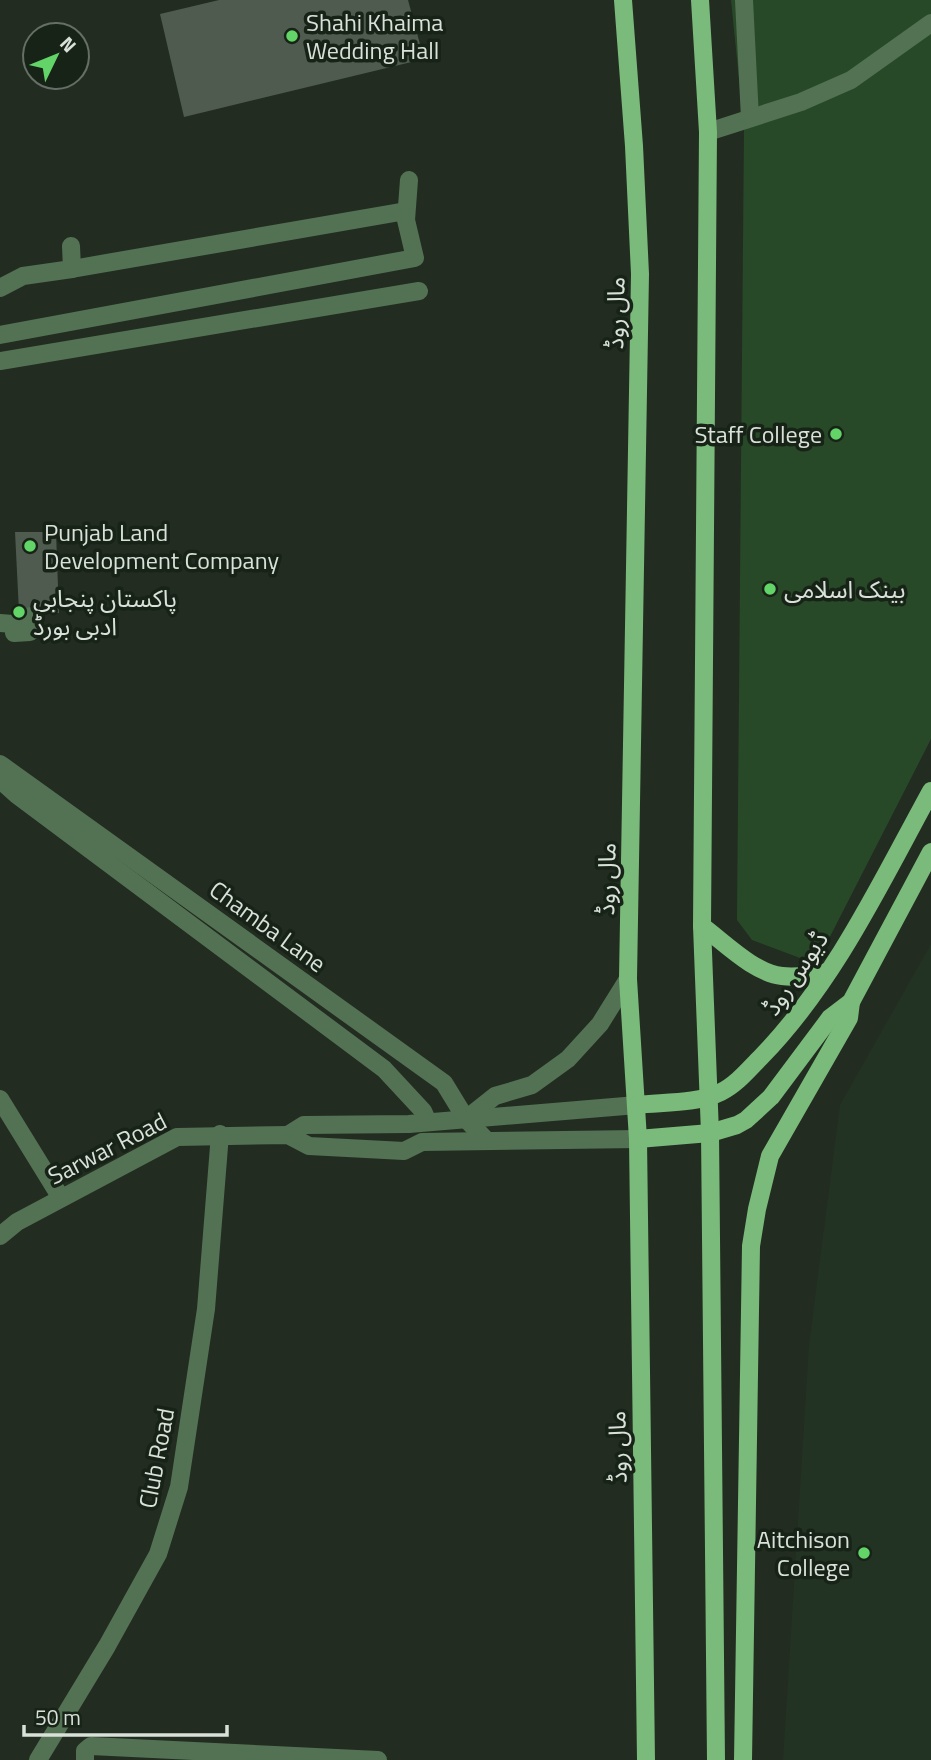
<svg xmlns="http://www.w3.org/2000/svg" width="931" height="1760" viewBox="0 0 931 1760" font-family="'Titillium Web','Noto Sans Arabic',sans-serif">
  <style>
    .built { fill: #233323 }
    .green { fill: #284928 }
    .building { fill: #4f5b4f }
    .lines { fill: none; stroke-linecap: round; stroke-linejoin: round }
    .minor { stroke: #537253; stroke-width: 18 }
    .major { stroke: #7aba7a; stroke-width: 18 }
    .poi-dot { fill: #63d468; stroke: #182318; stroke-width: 2.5 }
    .labels { text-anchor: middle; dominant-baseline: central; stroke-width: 7; stroke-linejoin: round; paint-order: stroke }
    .poi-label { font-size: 24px; fill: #d9e1d9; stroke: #182318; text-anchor: start }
    .street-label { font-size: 24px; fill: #d9e1d9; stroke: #182318 }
  </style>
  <rect width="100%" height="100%" fill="#222c21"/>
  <path class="built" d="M931,944V1760H783L809,1345L840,1105Z"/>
  <path class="green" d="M731,0H931V739L816,964L752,940L737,920L744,129Z"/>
  <g class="building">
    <path d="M219,0H408L424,59L184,117L160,14Z"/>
    <path d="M15,532H56L59,613L19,612Z"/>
  </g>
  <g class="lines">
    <g class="minor">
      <path d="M744,0L750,118"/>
      <path d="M708,132L801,102L851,80L931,23"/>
      <path d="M72,269L406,211"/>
      <path d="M0,288L23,276L72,269L71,246"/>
      <path d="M0,335L415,258L406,220L409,180"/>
      <path d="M0,361L419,291"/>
      <path d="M0,623L13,624L14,633L30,632V616"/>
      <path d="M0,764L444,1083L466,1119L487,1141"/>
      <path d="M4,767L7,786L17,795L384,1069L423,1111L428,1122"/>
      <path d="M0,1099L61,1198"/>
      <path d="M466,1119L495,1096L532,1085L568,1059L600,1024L628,979"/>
      <path d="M288,1135L304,1125L409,1124L637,1105"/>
      <path d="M0,1236L17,1222L177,1137L288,1135L309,1146L404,1151L422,1142L638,1139"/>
      <path d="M38,1760L107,1646L158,1554L179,1487L206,1309L220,1134"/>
      <path d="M85,1760V1751L91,1746L378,1760"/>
    </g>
    <g class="major">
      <path d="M623,0L634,146L640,274L628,979L638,1139L646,1760"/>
      <path d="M700,0L708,132L702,926L710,1133L716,1760"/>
      <path d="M702,926C725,943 754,973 782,976C798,978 813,975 827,972"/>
      <path d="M637,1105C664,1102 697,1104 721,1092C737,1084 749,1069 761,1057C835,981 881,882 931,791"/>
      <path d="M638,1139L710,1133L737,1125L746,1120L771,1097L830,1018L851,1002L931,852"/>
      <path d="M743,1760L751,1246L757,1209L770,1156L849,1018L851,1002"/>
    </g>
  </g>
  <g class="poi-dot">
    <circle cx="292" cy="36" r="7"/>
    <circle cx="836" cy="434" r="7"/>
    <circle cx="30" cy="546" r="7"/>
    <circle cx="770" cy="589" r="7"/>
    <circle cx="19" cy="612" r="7"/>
    <circle cx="864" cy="1553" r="7"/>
  </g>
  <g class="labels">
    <g class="poi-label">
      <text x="306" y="22">Shahi Khaima<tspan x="306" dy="28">Wedding Hall</tspan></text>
      <text x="822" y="434" text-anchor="end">Staff College</text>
      <text x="44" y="532">Punjab Land<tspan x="44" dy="28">Development Company</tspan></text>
      <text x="784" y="589">بینک اسلامی</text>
      <text x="33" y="598">پاکستان پنجابی<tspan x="33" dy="28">ادبی بورڈ</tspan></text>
      <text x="850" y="1539" text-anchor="end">Aitchison<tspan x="850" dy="28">College</tspan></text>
    </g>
    <g class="street-label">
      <text transform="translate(615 313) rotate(-89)">مال روڈ</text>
      <text transform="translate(606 879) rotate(-89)">مال روڈ</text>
      <text transform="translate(268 926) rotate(36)">Chamba Lane</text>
      <text transform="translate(795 973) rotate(-56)">ڈیوس روڈ</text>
      <text transform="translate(107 1148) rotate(-27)">Sarwar Road</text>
      <text transform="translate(617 1447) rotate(-91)">مال روڈ</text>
      <text transform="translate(156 1458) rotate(-79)">Club Road</text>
    </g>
  </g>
  <g transform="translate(56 56) rotate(47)"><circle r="33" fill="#182318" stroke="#656f65" stroke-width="2"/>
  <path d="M0-5L12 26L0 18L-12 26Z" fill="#63d468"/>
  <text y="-10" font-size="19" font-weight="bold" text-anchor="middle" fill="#d9e1d9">N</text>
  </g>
  <path d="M24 1725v10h203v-10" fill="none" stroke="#d9e1d9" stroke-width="3.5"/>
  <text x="35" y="1725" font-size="21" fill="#d9e1d9" stroke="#182318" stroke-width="5" paint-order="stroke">50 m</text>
</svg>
